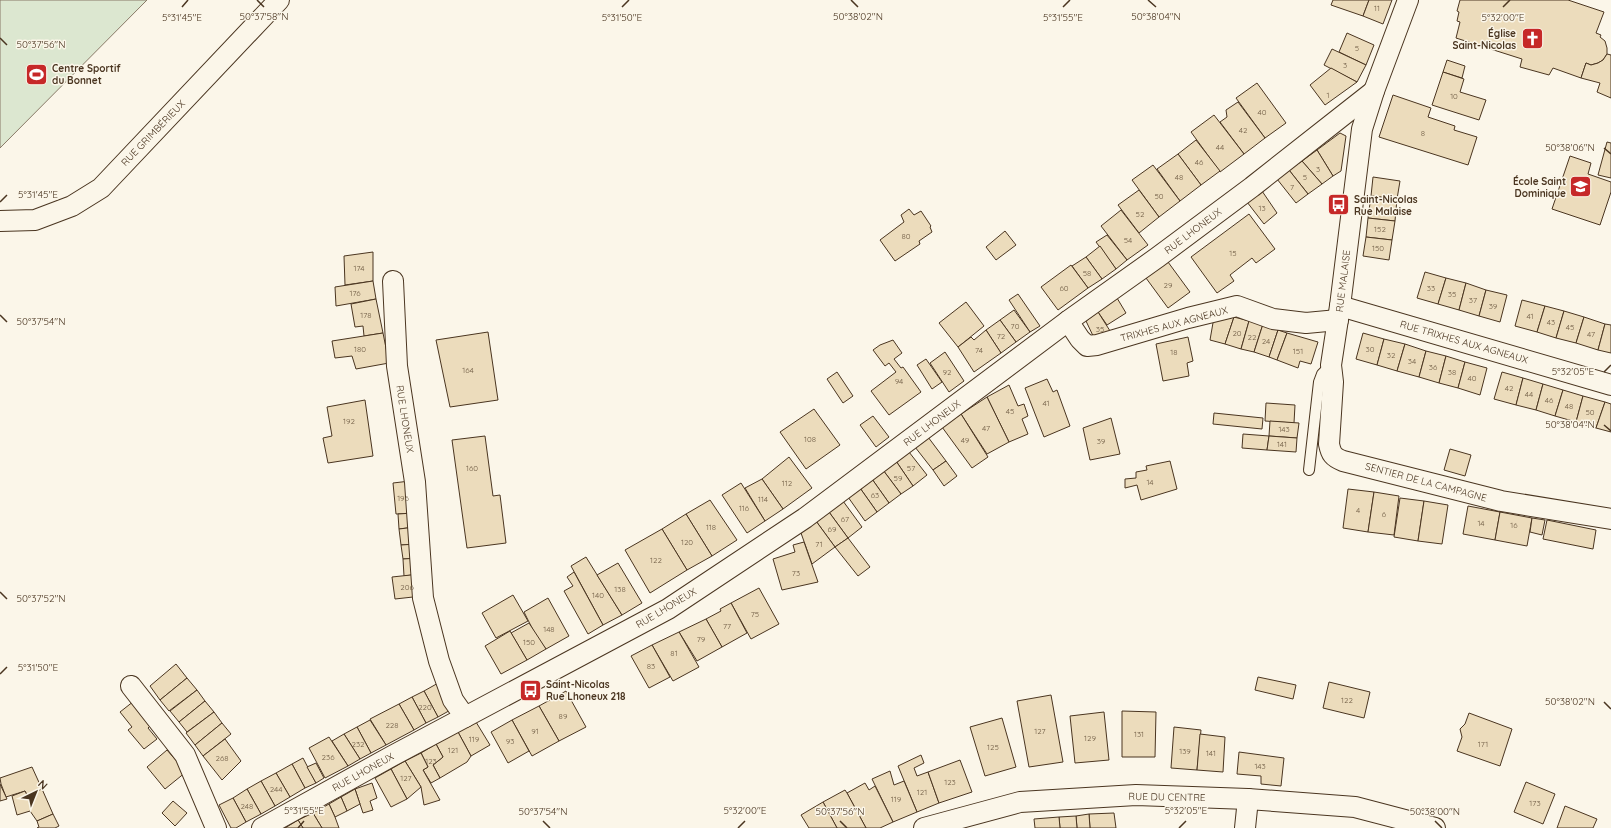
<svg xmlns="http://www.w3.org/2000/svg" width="1611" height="828" viewBox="0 0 1611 828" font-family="Quicksand,sans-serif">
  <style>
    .green { fill: #dce7d0; stroke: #887966 }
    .building { fill: #ecdcbc; stroke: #4a3520 }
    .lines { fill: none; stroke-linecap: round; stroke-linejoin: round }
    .lane-casing { stroke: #4a3520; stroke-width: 12 }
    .street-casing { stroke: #4a3520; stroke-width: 22 }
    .lane { stroke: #fbf6e9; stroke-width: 10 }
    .street { stroke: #fbf6e9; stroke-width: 20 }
    .ticks { fill: none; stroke: #4a3520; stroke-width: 1.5 }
    .labels { text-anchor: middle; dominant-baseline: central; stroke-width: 3; stroke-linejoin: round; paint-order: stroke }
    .number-label { font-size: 8px; fill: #725f47 }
    .poi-label { font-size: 10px; font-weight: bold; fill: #4a3520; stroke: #fbf6e9; text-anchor: start }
    .street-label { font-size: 10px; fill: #4a3520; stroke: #fbf6e9 }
    .ticks-label { font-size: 10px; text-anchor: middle; fill: #4a3520; stroke: #fbf6e9; stroke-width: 3; stroke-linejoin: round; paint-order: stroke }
  </style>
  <rect width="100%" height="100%" fill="#fbf6e9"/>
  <path class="green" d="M0,0H147L0,148Z"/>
  <g class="building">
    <path d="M1333,0H1369L1363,16L1331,5Z"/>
    <path d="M1369,0H1392L1383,24L1363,16Z"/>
    <path d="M1460,0H1568L1604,12L1596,33L1601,35L1600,37L1605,41L1607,48V54L1603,60L1598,63L1591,65L1586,63L1581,78L1553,68L1549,75L1520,67L1522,59L1456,38L1460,22L1457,21L1459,12L1457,11Z"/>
    <path d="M1347,33L1374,45L1366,65L1339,52Z"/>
    <path d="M1332,49L1366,65L1357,82L1324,65Z"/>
    <path d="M1607,54L1611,55V98L1597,92L1600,83L1581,78L1586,63L1591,65L1598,63L1603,60Z"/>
    <path d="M1447,60L1465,66L1462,78L1443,72Z"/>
    <path d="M1331,68L1357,82L1325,105L1310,85Z"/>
    <path d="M1443,72L1464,79L1460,92L1486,100L1479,120L1432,105Z"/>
    <path d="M1257,83L1286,123L1265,138L1236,98Z"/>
    <path d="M1393,95L1431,108L1428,117L1455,126L1454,130L1477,137L1468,165L1379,137Z"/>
    <path d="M1238,102L1265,138L1244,154L1220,122L1227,117L1226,110Z"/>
    <path d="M1214,115L1244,154L1220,172L1191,132Z"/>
    <path d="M1340,133L1346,136L1341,171L1333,176L1317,150Z"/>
    <path d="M1196,140L1220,171L1201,185L1178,154Z"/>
    <path d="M1607,142L1611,143V178L1598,175Z"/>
    <path d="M1317,150L1333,176L1322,184L1302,161Z"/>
    <path d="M1178,154L1201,185L1180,201L1157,169Z"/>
    <path d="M1570,156L1591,163L1588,174L1611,182V192L1600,225L1552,209Z"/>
    <path d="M1302,161L1322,184L1308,194L1289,170Z"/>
    <path d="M1153,165L1180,201L1159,217L1132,180Z"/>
    <path d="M1289,170L1308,194L1296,203L1277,179Z"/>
    <path d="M1373,177L1400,181L1397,199L1371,196Z"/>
    <path d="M1139,190L1159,217L1139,233L1118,205Z"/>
    <path d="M1262,191L1277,213L1264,224L1247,202Z"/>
    <path d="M1371,196L1397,199L1395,221L1368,218Z"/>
    <path d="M909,209L914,215L921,211L931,226L930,227L932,232L919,241L920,244L895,261L880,240L904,222L901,215Z"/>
    <path d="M1121,210L1148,245L1127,260L1101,226Z"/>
    <path d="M1249,214L1275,249L1256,263L1252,258L1230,275L1234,281L1217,293L1191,257Z"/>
    <path d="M1368,218L1395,221L1392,240L1366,237Z"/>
    <path d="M1005,231L1016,245L996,260L986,247Z"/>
    <path d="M1107,235L1127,260L1116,269L1096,242Z"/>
    <path d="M1366,237L1392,240L1389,260L1363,256Z"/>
    <path d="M1100,246L1116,269L1102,279L1086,257Z"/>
    <path d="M373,252V281L345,285L344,256Z"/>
    <path d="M1086,257L1102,279L1088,288L1072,266Z"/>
    <path d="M1168,262L1190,292L1168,308L1146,278Z"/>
    <path d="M1071,265L1088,288L1058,310L1041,287Z"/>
    <path d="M1425,272L1446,278L1438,304L1417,298Z"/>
    <path d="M1446,278L1466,283L1459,310L1438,304Z"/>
    <path d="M373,281L376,299L336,306L335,287Z"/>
    <path d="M1466,283L1486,290L1479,316L1459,310Z"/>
    <path d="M1486,290L1507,295L1500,322L1479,316Z"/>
    <path d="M1018,294L1040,326L1030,332L1009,300Z"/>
    <path d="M1117,298L1126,313L1107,325L1098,312Z"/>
    <path d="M376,299L383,333L364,336L363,326L355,327L351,304Z"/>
    <path d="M1522,300L1545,306L1537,332L1515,326Z"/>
    <path d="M966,302L984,326L958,347L939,323Z"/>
    <path d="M1545,306L1564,311L1556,338L1537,332Z"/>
    <path d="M1014,310L1030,332L1016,342L1000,320Z"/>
    <path d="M1564,311L1584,317L1576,343L1556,338Z"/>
    <path d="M1098,312L1112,334L1095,340L1086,321Z"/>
    <path d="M1214,317H1234L1225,344L1210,340Z"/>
    <path d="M1234,317L1249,321L1241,349L1225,344Z"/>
    <path d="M1584,317L1605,324L1598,350L1576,343Z"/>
    <path d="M1000,320L1016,342L1001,353L986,330Z"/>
    <path d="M1249,321L1263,324L1254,352L1241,349Z"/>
    <path d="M1263,324L1278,330L1269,357L1254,352Z"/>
    <path d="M1605,324L1611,325V353L1598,350Z"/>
    <path d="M986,330L1001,353L974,372L958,347L971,337L974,340Z"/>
    <path d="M1278,330L1287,333L1277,360L1269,357Z"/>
    <path d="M488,332L498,400L450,407L436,340Z"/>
    <path d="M383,333L389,363L356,369L352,356L335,358L332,341Z"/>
    <path d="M1287,333L1318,342L1311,364L1300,361L1298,368L1277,360Z"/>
    <path d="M1363,333L1384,339L1377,365L1356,359Z"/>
    <path d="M1188,337L1193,361L1187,363L1189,376L1163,381L1156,344Z"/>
    <path d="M1384,339L1405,344L1397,371L1377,365Z"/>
    <path d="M893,340L902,353L894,359L901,368L903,367L921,392L889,415L871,391L896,372L889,363L885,366L873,350L880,345Z"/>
    <path d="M1405,344L1426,351L1419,377L1397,371Z"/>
    <path d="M1426,351L1446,356L1439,383L1419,377Z"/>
    <path d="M945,352L964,381L949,392L930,363Z"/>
    <path d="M1446,356L1465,362L1458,388L1439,383Z"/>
    <path d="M926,359L942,382L932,389L917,365Z"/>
    <path d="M1465,362L1487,368L1480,395L1458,388Z"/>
    <path d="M837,372L853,396L843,403L827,379Z"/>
    <path d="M1502,372L1523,378L1516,405L1494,399Z"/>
    <path d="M1523,378L1543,384L1536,410L1516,405Z"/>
    <path d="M1047,379L1053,392L1057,390L1070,426L1044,437L1025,388Z"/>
    <path d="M1543,384L1563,390L1555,416L1536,410Z"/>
    <path d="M1009,385L1018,406L1024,404L1028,416L1022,419L1028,434L1009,442L987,397Z"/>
    <path d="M1563,390L1583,396L1576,422L1555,416Z"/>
    <path d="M1583,396L1605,402L1596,428L1576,422Z"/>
    <path d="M987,397L1009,442L987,454L961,414Z"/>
    <path d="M365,400L373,456L328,463L323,438L332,436L327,407Z"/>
    <path d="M1605,402L1611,404V432L1596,428Z"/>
    <path d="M1266,403L1295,405L1294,423L1265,421Z"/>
    <path d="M814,409L840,445L806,469L780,432Z"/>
    <path d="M1214,413L1263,418L1262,429L1213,424Z"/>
    <path d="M961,414L988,457L972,468L942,427Z"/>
    <path d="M873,416L889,437L876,447L860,425Z"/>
    <path d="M1111,418L1120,454L1090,460L1083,428Z"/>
    <path d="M1270,421L1299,423L1297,438L1269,436Z"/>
    <path d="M1243,434L1269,436L1267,450L1242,448Z"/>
    <path d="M485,436L493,496L500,495L506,543L467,548L452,440Z"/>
    <path d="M1269,436L1297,438L1296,452L1267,450Z"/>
    <path d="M928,437L946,461L933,470L915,447Z"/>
    <path d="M1450,449L1471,455L1465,476L1444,470Z"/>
    <path d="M909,452L927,475L913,486L896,461Z"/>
    <path d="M789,457L812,488L783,509L762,479Z"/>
    <path d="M896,461L913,486L901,494L883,470Z"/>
    <path d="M946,461L957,476L944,486L933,470Z"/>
    <path d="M1170,461L1177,489L1141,500L1137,485L1125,488V479L1136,478V472L1147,470L1146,466Z"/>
    <path d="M883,470L901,494L889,503L872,479Z"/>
    <path d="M762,479L783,509L765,521L745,488Z"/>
    <path d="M872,479L889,503L877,512L860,488Z"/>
    <path d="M410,481L413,513L396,514L393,483Z"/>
    <path d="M741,483L765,521L747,533L722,495Z"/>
    <path d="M860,488L877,512L865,521L848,497Z"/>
    <path d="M1348,489L1374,492L1368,532L1343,528Z"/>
    <path d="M1374,492L1399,496L1394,535L1368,532Z"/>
    <path d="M1400,498L1424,501L1418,541L1394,537Z"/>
    <path d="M710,500L737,540L712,556L686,514Z"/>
    <path d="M843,501L862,527L848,538L829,512Z"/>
    <path d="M1424,501L1448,505L1442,544L1418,541Z"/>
    <path d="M1468,506L1500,512L1495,540L1463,534Z"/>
    <path d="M829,512L848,538L835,547L816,521Z"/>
    <path d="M1500,512L1532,518L1527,546L1495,540Z"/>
    <path d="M413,513L415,527L399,529L398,514Z"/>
    <path d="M686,514L712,556L687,570L662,529Z"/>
    <path d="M1532,518L1545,520L1542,535L1530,532Z"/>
    <path d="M1547,520L1596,530L1593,549L1543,539Z"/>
    <path d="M816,521L835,547L812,564L801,533Z"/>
    <path d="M415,527L416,544L401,545L399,529Z"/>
    <path d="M662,529L687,570L650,593L625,550Z"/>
    <path d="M848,538L870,567L858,576L835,547Z"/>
    <path d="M804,542L818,582L782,590L773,559L795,552L793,545Z"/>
    <path d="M416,544L418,558L403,559L401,545Z"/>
    <path d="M586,557L622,615L603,625L571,566Z"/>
    <path d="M418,558L420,574L404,576L403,559Z"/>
    <path d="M618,563L642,603L622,615L597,575Z"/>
    <path d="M574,572L603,625L588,634L564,591L573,586L567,577Z"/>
    <path d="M420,574L422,596L395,599L392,577Z"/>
    <path d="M759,588L779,624L751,639L731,603Z"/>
    <path d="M513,595L528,621L496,638L482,613Z"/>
    <path d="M548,598L569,636L546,649L536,636L524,612Z"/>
    <path d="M731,603L747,633L722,647L706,619L721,611L720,609Z"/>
    <path d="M706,619L722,647L697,661L679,632Z"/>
    <path d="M529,623L546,649L527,660L511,633Z"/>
    <path d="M510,631L527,660L501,674L485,646Z"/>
    <path d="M679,632L699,667L673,681L652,645Z"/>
    <path d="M652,645L670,677L649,688L631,656Z"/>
    <path d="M176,664L187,678L160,700L150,686Z"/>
    <path d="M1258,677L1296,685L1293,699L1255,690Z"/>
    <path d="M187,678L197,690L169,711L160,700Z"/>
    <path d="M440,682L454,708L438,717L424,691Z"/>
    <path d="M1329,682L1370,692L1364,718L1323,708Z"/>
    <path d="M197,690L205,701L179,722L170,711Z"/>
    <path d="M424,691L438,717L426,723L412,697Z"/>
    <path d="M566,691L586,727L559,741L539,706Z"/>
    <path d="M1051,695L1063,762L1029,767L1017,701Z"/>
    <path d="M412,697L426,723L414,730L399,704Z"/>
    <path d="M134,701L153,723L148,728L157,739L144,749L128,730L132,727L120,712Z"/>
    <path d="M205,701L214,712L187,732L179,722Z"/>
    <path d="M399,704L414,730L386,745L370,719Z"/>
    <path d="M539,706L559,741L532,756L512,720Z"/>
    <path d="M1122,711L1156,712L1155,757H1122Z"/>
    <path d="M214,712L222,723L195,745L186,733Z"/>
    <path d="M1104,712L1109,760L1075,763L1070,716Z"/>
    <path d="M1469,713L1512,729L1500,766L1457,751L1462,737L1460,729L1465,724Z"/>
    <path d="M1002,718L1016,767L985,776L970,727Z"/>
    <path d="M370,720L386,745L371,753L357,727Z"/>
    <path d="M512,720L529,751L508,763L491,732Z"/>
    <path d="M476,722L490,745L471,756L458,732Z"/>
    <path d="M222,723L231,734L203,756L195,745Z"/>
    <path d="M357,727L371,753L360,759L344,734Z"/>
    <path d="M1174,727L1201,730L1197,770L1171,768Z"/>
    <path d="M458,732L471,756L467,762L440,778L433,765L443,757L436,744Z"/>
    <path d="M344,734L360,759L348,766L332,741Z"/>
    <path d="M1200,734L1225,737L1223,772L1197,770Z"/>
    <path d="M329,737L348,766L325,778L309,748Z"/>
    <path d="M225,739L241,761L222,780L203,756Z"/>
    <path d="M436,744L443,757L433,765L440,778L431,783L423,770L428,767L421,753Z"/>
    <path d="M167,750L186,772L165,789L147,767Z"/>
    <path d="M1239,752L1284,758L1281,786L1261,784V776L1237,774Z"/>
    <path d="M421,753L428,767L423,770L440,800L424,805L421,787L405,761Z"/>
    <path d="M921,755L924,763L914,768L917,776L928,772L939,803L917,812L898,766Z"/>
    <path d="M303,758L316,783L305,788L292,764Z"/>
    <path d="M960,760L972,792L939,803L928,772Z"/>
    <path d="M405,761L421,787L407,799L391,769Z"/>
    <path d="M316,763L324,778L316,783L307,767Z"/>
    <path d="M292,764L305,788L290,797L276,773Z"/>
    <path d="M32,767L42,789L27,795L25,791L6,797L1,784L0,778Z"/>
    <path d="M391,769L407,799L391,807L375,778Z"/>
    <path d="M890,771L894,785L904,781L917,812L893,822L872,779Z"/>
    <path d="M276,773L290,797L275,806L261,781Z"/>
    <path d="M261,781L275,806L261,814L247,789Z"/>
    <path d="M1526,782L1555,794L1543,824L1514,812Z"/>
    <path d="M372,783L377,798L370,801L373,810L363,813L355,789Z"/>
    <path d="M865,783L869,790L875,786L893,822L880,828H866L847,793Z"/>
    <path d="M0,784L7,799L0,801Z"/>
    <path d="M42,789L53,814L37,821L30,811L17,815L12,796L25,791L27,795Z"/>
    <path d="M247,789L261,814L246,822L233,798Z"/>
    <path d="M355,789L360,804L347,811L341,797Z"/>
    <path d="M845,790L847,793L866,828H837L823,802Z"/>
    <path d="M341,797L347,811L335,817L329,804Z"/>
    <path d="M233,798L246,822L236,828H231L219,805Z"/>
    <path d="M173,801L187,813L175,826L162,813Z"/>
    <path d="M823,802L837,828H809L801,815Z"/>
    <path d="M329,804L335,817L339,828H322L313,813Z"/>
    <path d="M1565,806L1597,819L1593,828H1557Z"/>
    <path d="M313,813L322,828H303L298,820Z"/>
    <path d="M1114,813L1116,828H1090L1089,814Z"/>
    <path d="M53,814L59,826L55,828H37L39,827L37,821Z"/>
    <path d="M1089,814L1090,828H1077L1076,816Z"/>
    <path d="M1076,816L1077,828H1060L1059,817Z"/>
    <path d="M1059,817L1060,828H1035L1034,819Z"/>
    <path d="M298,820L303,828H285Z"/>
  </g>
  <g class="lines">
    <defs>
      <path id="lane" d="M1309,470L1319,382L1322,374L1331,365"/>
      <g id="street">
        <path d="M1408,0L1374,91L1362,129L1340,306L1331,365L1333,382L1329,444C1331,454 1333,457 1343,461L1501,501L1611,519"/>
        <path d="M0,221L35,220L72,206L101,188L279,0"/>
        <path d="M393,281L397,366L415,482L423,598L439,661L453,700L465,717"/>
        <path d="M1340,306L1611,385"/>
        <path d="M1068,321L1080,339L1087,346L1097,345L1188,318L1237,306L1273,319L1306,323L1338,320"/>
        <path d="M131,686L185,755L216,828"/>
        <path d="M262,828L392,756L668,609L805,518L1068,321L1158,257L1252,187L1374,91"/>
        <path d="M924,828L1020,802L1136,795L1248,799L1355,807L1435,828"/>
        <path d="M1245,828L1248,799"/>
      </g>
    </defs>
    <use href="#lane" class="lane-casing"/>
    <use href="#street" class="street-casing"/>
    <use href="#lane" class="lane"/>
    <use href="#street" class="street"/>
  </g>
  <path class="ticks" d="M257,0L264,7M851,0L858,7M1148,0L1156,7M182,7L188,0M622,7L629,0M1063,7L1070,0M1503,7L1510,0M0,38L7,45M1604,148L1611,154M0,202L7,195M0,315L7,322M1604,372L1611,365M1604,425L1611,431M0,592L7,599M0,674L7,667M1604,702L1611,709M543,821L550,828M840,821L847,828M1435,821L1442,828M298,828L304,821M738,828L745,821M1179,828L1186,821"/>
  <defs>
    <symbol id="church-square" viewBox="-11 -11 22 22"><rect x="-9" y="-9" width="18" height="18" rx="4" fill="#c62828" stroke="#fbf6e9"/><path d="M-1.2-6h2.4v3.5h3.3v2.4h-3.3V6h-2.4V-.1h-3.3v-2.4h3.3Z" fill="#fff"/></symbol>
    <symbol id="stadium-square" viewBox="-11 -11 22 22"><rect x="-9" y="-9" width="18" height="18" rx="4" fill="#c62828" stroke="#fbf6e9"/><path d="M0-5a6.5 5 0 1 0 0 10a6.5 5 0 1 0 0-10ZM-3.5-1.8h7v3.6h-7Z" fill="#fff"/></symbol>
    <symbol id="school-square" viewBox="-11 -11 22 22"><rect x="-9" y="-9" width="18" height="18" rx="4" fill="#c62828" stroke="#fbf6e9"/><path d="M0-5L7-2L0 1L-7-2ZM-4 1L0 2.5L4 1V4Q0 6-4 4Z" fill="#fff"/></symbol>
    <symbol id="bus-square" viewBox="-11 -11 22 22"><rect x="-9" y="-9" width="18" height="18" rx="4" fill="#c62828" stroke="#fbf6e9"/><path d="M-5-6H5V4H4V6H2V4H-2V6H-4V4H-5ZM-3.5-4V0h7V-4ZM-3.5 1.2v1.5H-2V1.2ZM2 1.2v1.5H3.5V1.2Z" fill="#fff"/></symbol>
  </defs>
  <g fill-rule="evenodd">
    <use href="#church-square" x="1520" y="26" width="25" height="25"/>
    <use href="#stadium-square" x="24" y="62" width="25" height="25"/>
    <use href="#school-square" x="1568" y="174" width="25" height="25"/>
    <use href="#bus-square" x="1326" y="192" width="25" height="25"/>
    <use href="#bus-square" x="518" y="678" width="25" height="25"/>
  </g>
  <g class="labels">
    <g class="number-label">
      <text x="1377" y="8">11</text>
      <text x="1357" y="48">5</text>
      <text x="1345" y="65">3</text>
      <text x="1328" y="95">1</text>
      <text x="1454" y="96">10</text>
      <text x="1262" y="112">40</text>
      <text x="1243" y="130">42</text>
      <text x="1423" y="133">8</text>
      <text x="1220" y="147">44</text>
      <text x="1199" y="162">46</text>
      <text x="1318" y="169">3</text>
      <text x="1179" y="177">48</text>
      <text x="1305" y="177">5</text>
      <text x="1292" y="187">7</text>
      <text x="1159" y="196">50</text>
      <text x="1262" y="208">13</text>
      <text x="1140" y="214">52</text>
      <text x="1380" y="229">152</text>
      <text x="906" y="236">80</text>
      <text x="1128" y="240">54</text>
      <text x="1378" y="248">150</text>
      <text x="1233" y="253">15</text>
      <text x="359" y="268">174</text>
      <text x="1087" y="273">58</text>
      <text x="1168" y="285">29</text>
      <text x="1064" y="288">60</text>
      <text x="1431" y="288">33</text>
      <text x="355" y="293">176</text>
      <text x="1452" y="294">35</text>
      <text x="1473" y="300">37</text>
      <text x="1493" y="306">39</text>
      <text x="366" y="315">178</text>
      <text x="1530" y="316">41</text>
      <text x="1551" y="322">43</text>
      <text x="1015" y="326">70</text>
      <text x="1570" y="327">45</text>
      <text x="1100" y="329">35</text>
      <text x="1237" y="333">20</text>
      <text x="1591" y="334">47</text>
      <text x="1001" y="336">72</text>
      <text x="1252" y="337">22</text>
      <text x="1266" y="341">24</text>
      <text x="360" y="349">180</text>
      <text x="1370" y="349">30</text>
      <text x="979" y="350">74</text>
      <text x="1298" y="351">151</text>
      <text x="1174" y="352">18</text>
      <text x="1391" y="355">32</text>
      <text x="1412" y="361">34</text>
      <text x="1433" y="367">36</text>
      <text x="468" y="370">164</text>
      <text x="947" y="372">92</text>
      <text x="1452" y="372">38</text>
      <text x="1472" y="378">40</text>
      <text x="899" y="381">94</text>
      <text x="1509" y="388">42</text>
      <text x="1529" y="394">44</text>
      <text x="1549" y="400">46</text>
      <text x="1046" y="403">41</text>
      <text x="1569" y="406">48</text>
      <text x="1010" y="411">45</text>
      <text x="1590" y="412">50</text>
      <text x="349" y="421">192</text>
      <text x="986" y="428">47</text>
      <text x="1284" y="429">143</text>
      <text x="810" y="439">108</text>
      <text x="965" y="440">49</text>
      <text x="1101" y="441">39</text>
      <text x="1282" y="444">141</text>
      <text x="472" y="468">160</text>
      <text x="911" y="468">57</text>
      <text x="898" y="478">59</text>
      <text x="1150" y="482">14</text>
      <text x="787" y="483">112</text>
      <text x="875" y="495">63</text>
      <text x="403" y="498">196</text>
      <text x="763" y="499">114</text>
      <text x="744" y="508">116</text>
      <text x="1358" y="510">4</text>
      <text x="1384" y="514">6</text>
      <text x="845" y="519">67</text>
      <text x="1481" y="523">14</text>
      <text x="1514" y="525">16</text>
      <text x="711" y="527">118</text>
      <text x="832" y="529">69</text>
      <text x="687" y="542">120</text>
      <text x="819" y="544">71</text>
      <text x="656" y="560">122</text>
      <text x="796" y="573">73</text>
      <text x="407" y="587">206</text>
      <text x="620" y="589">138</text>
      <text x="598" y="595">140</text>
      <text x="755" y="614">75</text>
      <text x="727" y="626">77</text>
      <text x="549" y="629">148</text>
      <text x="701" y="639">79</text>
      <text x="529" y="642">150</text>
      <text x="674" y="653">81</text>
      <text x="651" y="666">83</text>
      <text x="1347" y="700">122</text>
      <text x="425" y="707">220</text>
      <text x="563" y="716">89</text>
      <text x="392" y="725">228</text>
      <text x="535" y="731">91</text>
      <text x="1040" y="731">127</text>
      <text x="1139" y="734">131</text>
      <text x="1090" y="738">129</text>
      <text x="474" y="739">119</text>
      <text x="510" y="741">93</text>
      <text x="358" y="744">232</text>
      <text x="1483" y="744">171</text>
      <text x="993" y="747">125</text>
      <text x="453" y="750">121</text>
      <text x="1185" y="751">139</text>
      <text x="1211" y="753">141</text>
      <text x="328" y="757">236</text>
      <text x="222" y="758">268</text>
      <text x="431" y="761">123</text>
      <text x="1260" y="766">143</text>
      <text x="406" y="778">127</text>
      <text x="950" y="782">123</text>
      <text x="276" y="789">244</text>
      <text x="922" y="792">121</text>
      <text x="896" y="799">119</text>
      <text x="1535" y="803">173</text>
      <text x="247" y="806">248</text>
    </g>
    <g class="poi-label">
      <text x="1516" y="33" text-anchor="end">Église<tspan x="1516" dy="12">Saint-Nicolas</tspan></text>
      <text x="52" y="68">Centre Sportif<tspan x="52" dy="12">du Bonnet</tspan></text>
      <text x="1566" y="181" text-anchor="end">École Saint<tspan x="1566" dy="12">Dominique</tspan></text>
      <text x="1354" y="199">Saint-Nicolas<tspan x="1354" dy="12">Rue Malaise</tspan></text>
      <text x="546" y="684">Saint-Nicolas<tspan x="546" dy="12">Rue Lhoneux 218</tspan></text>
    </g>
    <g class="street-label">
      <text transform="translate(153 133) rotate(-46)">RUE GRIMBÉRIEUX</text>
      <text transform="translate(1193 231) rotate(-37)">RUE LHONEUX</text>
      <text transform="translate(1343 281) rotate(-83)">RUE MALAISE</text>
      <text transform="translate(1174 324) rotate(-15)">TRIXHES AUX AGNEAUX</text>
      <text transform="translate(1464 342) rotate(16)">RUE TRIXHES AUX AGNEAUX</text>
      <text transform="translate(405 419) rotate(81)">RUE LHONEUX</text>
      <text transform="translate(932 423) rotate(-37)">RUE LHONEUX</text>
      <text transform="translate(1426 482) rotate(15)">SENTIER DE LA CAMPAGNE</text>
      <text transform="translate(666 608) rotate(-31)">RUE LHONEUX</text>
      <text transform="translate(363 772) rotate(-29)">RUE LHONEUX</text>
      <text transform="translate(1167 797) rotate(1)">RUE DU CENTRE</text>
    </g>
  </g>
  <g class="ticks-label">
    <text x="264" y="20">50°37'58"N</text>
    <text x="858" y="20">50°38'02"N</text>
    <text x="1156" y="20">50°38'04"N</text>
    <text x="182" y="21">5°31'45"E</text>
    <text x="622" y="21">5°31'50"E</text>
    <text x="1063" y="21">5°31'55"E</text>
    <text x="1503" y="21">5°32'00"E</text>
    <text x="41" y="48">50°37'56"N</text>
    <text x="1570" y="151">50°38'06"N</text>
    <text x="38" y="198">5°31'45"E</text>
    <text x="41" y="325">50°37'54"N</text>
    <text x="1573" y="375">5°32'05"E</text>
    <text x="1570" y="428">50°38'04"N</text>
    <text x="41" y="602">50°37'52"N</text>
    <text x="38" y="671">5°31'50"E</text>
    <text x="1570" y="705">50°38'02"N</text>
    <text x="304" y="814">5°31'55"E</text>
    <text x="745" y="814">5°32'00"E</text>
    <text x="1186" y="814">5°32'05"E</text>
    <text x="543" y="815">50°37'54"N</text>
    <text x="840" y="815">50°37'56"N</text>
    <text x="1435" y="815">50°38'00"N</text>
  </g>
  <g transform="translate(36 792) rotate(43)" stroke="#fbf6e9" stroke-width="3" paint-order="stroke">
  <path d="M0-3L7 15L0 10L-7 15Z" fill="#4a3520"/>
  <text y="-6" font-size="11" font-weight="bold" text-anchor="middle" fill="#4a3520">N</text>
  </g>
</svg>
